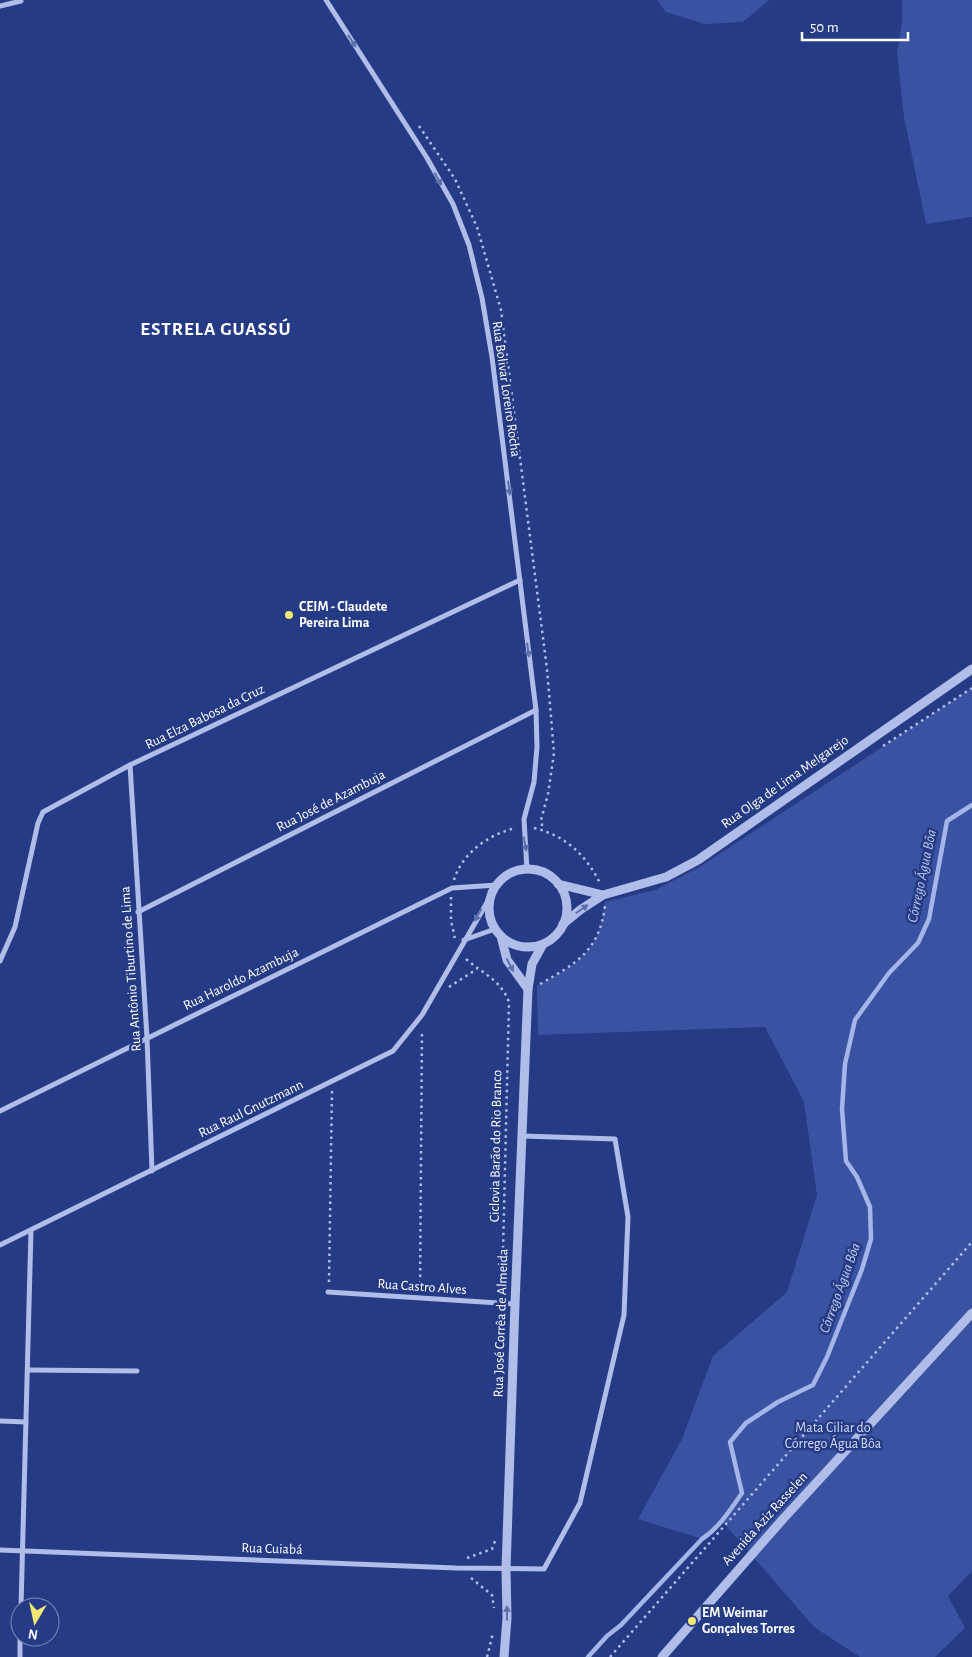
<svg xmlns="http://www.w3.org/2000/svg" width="972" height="1657" viewBox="0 0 972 1657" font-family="'Alegreya Sans',sans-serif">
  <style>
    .park { fill: #3953a2 }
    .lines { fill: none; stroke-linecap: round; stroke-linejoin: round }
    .stream { stroke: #a3b5e9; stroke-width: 4.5 }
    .path { stroke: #afbde8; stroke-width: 2.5; stroke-dasharray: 2.5 4; stroke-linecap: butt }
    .minor { stroke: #afbde8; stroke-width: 5 }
    .tertiary { stroke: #afbde8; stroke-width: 9 }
    .oneway { fill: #5c6fad }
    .poi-dot { fill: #f2e873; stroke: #253b85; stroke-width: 2 }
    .labels { text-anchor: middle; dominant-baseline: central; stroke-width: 5; stroke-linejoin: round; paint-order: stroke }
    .street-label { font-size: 14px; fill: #fff; stroke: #253b85 }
    .poi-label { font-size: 14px; font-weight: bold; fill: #fff; stroke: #253b85; text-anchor: start }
    .park-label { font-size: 14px; fill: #d3dbf6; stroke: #253b85 }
    .water-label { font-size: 15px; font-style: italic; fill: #bac8ef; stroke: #253b85 }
    .district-label { font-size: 19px; font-weight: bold; letter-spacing: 1px; fill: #fff; stroke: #253b85 }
  </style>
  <rect width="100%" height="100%" fill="#253b85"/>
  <g class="park">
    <path d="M657,0H769L743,22L705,24L666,12Z"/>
    <path d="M902,0H972V217L926,224L904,117L897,53L902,23Z"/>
    <path d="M972,688V1571L948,1596L965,1628L935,1657H860L814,1627L722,1521L702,1539L638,1519L682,1439L713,1356L787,1292L817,1195L804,1102L765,1027L538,1035L537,986C578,963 599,954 605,902L655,890L698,868Z"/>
  </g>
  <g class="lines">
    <path class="stream" d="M588,1657L607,1636L621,1625L702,1539C719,1528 730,1510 742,1493L730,1442L746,1423L778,1402L813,1385L827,1357L862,1269L871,1239L870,1207L857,1177L846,1161L842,1109L845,1064L855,1020L889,973L918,943L929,919L947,821L972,805"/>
    <g class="path">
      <path d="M419,126L455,179L477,227L501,310L547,669L554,753L548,794L541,820L543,830"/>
      <path d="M883,746L972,688"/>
      <path d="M534,828C566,836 585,854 600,883"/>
      <path d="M454,880C462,853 489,834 516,828"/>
      <path d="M451,897V920L455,939"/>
      <path d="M466,959C483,974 500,979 509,1002L502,1293"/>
      <path d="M540,984C577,963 599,951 605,906"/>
      <path d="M449,987L477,969"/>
      <path d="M329,1282L332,1090"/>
      <path d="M420,1290L422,1030"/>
      <path d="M467,1558L492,1549L495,1541"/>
      <path d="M471,1578L492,1595L494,1608"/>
      <path d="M487,1657L493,1633"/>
      <path d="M610,1657L972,1242"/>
    </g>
    <g class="minor">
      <path d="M326,0L427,158L453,204L469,245L482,298L492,357L536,710L537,747L534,782L524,819L527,870"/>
      <path d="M0,6L21,1"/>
      <path d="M130,765L147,1038L152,1171"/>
      <path d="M138,912L536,710"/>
      <path d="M464,940L495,929"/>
      <path d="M0,961L15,927L38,823L43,812L130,765L520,580"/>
      <path d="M0,1111L452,888L497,885"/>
      <path d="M0,1245L393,1051L422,1015L493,892"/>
      <path d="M328,1292L515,1304"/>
      <path d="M28,1370L137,1371"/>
      <path d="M0,1421L26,1422"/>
      <path d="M0,1550L456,1568L544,1569L580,1503L624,1315L628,1217L615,1139L523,1136"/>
      <path d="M21,1607L31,1230"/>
      <path d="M20,1657V1637"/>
    </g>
    <g class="tertiary">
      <circle cx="528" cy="908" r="39"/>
      <path d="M558,884L603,895"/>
      <path d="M563,924L580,910L603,895L666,877L698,860L972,669"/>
      <path d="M501,936L507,960L528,989"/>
      <path d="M504,1657L507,1618L506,1569L515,1304L528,989L532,964L543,944"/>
      <path d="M662,1657L783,1519L972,1313"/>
    </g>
  </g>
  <defs><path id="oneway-solid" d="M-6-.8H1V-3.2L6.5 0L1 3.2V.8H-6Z" transform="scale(1.25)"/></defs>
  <g class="oneway">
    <use href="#oneway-solid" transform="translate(352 41) rotate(57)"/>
    <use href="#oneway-solid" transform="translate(438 179) rotate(61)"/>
    <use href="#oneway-solid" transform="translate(509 488) rotate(83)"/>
    <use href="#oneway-solid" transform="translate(528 650) rotate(83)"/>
    <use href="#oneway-solid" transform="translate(525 844) rotate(79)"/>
    <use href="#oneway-solid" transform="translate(582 909) rotate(-35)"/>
    <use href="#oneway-solid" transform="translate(478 915) rotate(119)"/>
    <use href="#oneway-solid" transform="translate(510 965) rotate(62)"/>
    <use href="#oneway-solid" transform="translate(507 1613) rotate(-90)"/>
  </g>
  <g class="poi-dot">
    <circle cx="289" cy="615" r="5"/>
    <circle cx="692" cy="1621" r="5"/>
  </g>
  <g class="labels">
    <g class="street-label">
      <text transform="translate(506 389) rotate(82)">Rua Bolivar Loreiro Rocha</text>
      <text transform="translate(205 717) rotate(-26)">Rua Elza Babosa da Cruz</text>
      <text transform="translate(785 782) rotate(-35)">Rua Olga de Lima Melgarejo</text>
      <text transform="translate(331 801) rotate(-27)">Rua José de Azambuja</text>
      <text transform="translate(131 969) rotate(-94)">Rua Antônio Tiburtino de Lima</text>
      <text transform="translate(241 979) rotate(-26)">Rua Haroldo Azambuja</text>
      <text transform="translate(251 1109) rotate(-26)">Rua Raul Gnutzmann</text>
      <text transform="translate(496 1146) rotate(-89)">Ciclovia Barão do Rio Branco</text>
      <text transform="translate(422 1287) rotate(4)">Rua Castro Alves</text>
      <text transform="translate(501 1323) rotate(-88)">Rua José Corrêa de Almeida</text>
      <text transform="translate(765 1519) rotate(-48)">Avenida Aziz Rasselen</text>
      <text transform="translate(272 1549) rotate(2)">Rua Cuiabá</text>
    </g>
    <g class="poi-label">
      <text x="299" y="607">CEIM - Claudete<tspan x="299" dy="16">Pereira Lima</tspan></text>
      <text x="702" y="1613">EM Weimar<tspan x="702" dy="16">Gonçalves Torres</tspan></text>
    </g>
    <g class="park-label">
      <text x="833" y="1428">Mata Ciliar do<tspan x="833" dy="16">Córrego Água Bôa</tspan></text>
    </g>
    <g class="water-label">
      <text transform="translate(922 876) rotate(-78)">Córrego Água Bôa</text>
      <text transform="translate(840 1288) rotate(-70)">Córrego Água Bôa</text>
    </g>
    <g class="district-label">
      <text x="216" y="329">ESTRELA GUASSÚ</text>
    </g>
  </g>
  <g transform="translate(35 1622) rotate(189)"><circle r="24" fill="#253b85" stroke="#7c89b6"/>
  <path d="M0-4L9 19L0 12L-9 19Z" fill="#f2e873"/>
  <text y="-8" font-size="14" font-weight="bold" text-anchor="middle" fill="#ffffff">N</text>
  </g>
  <path d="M802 32v8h106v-8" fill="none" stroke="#ffffff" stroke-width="2.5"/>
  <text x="810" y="32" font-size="15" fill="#ffffff" stroke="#253b85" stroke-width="4" paint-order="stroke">50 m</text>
</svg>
